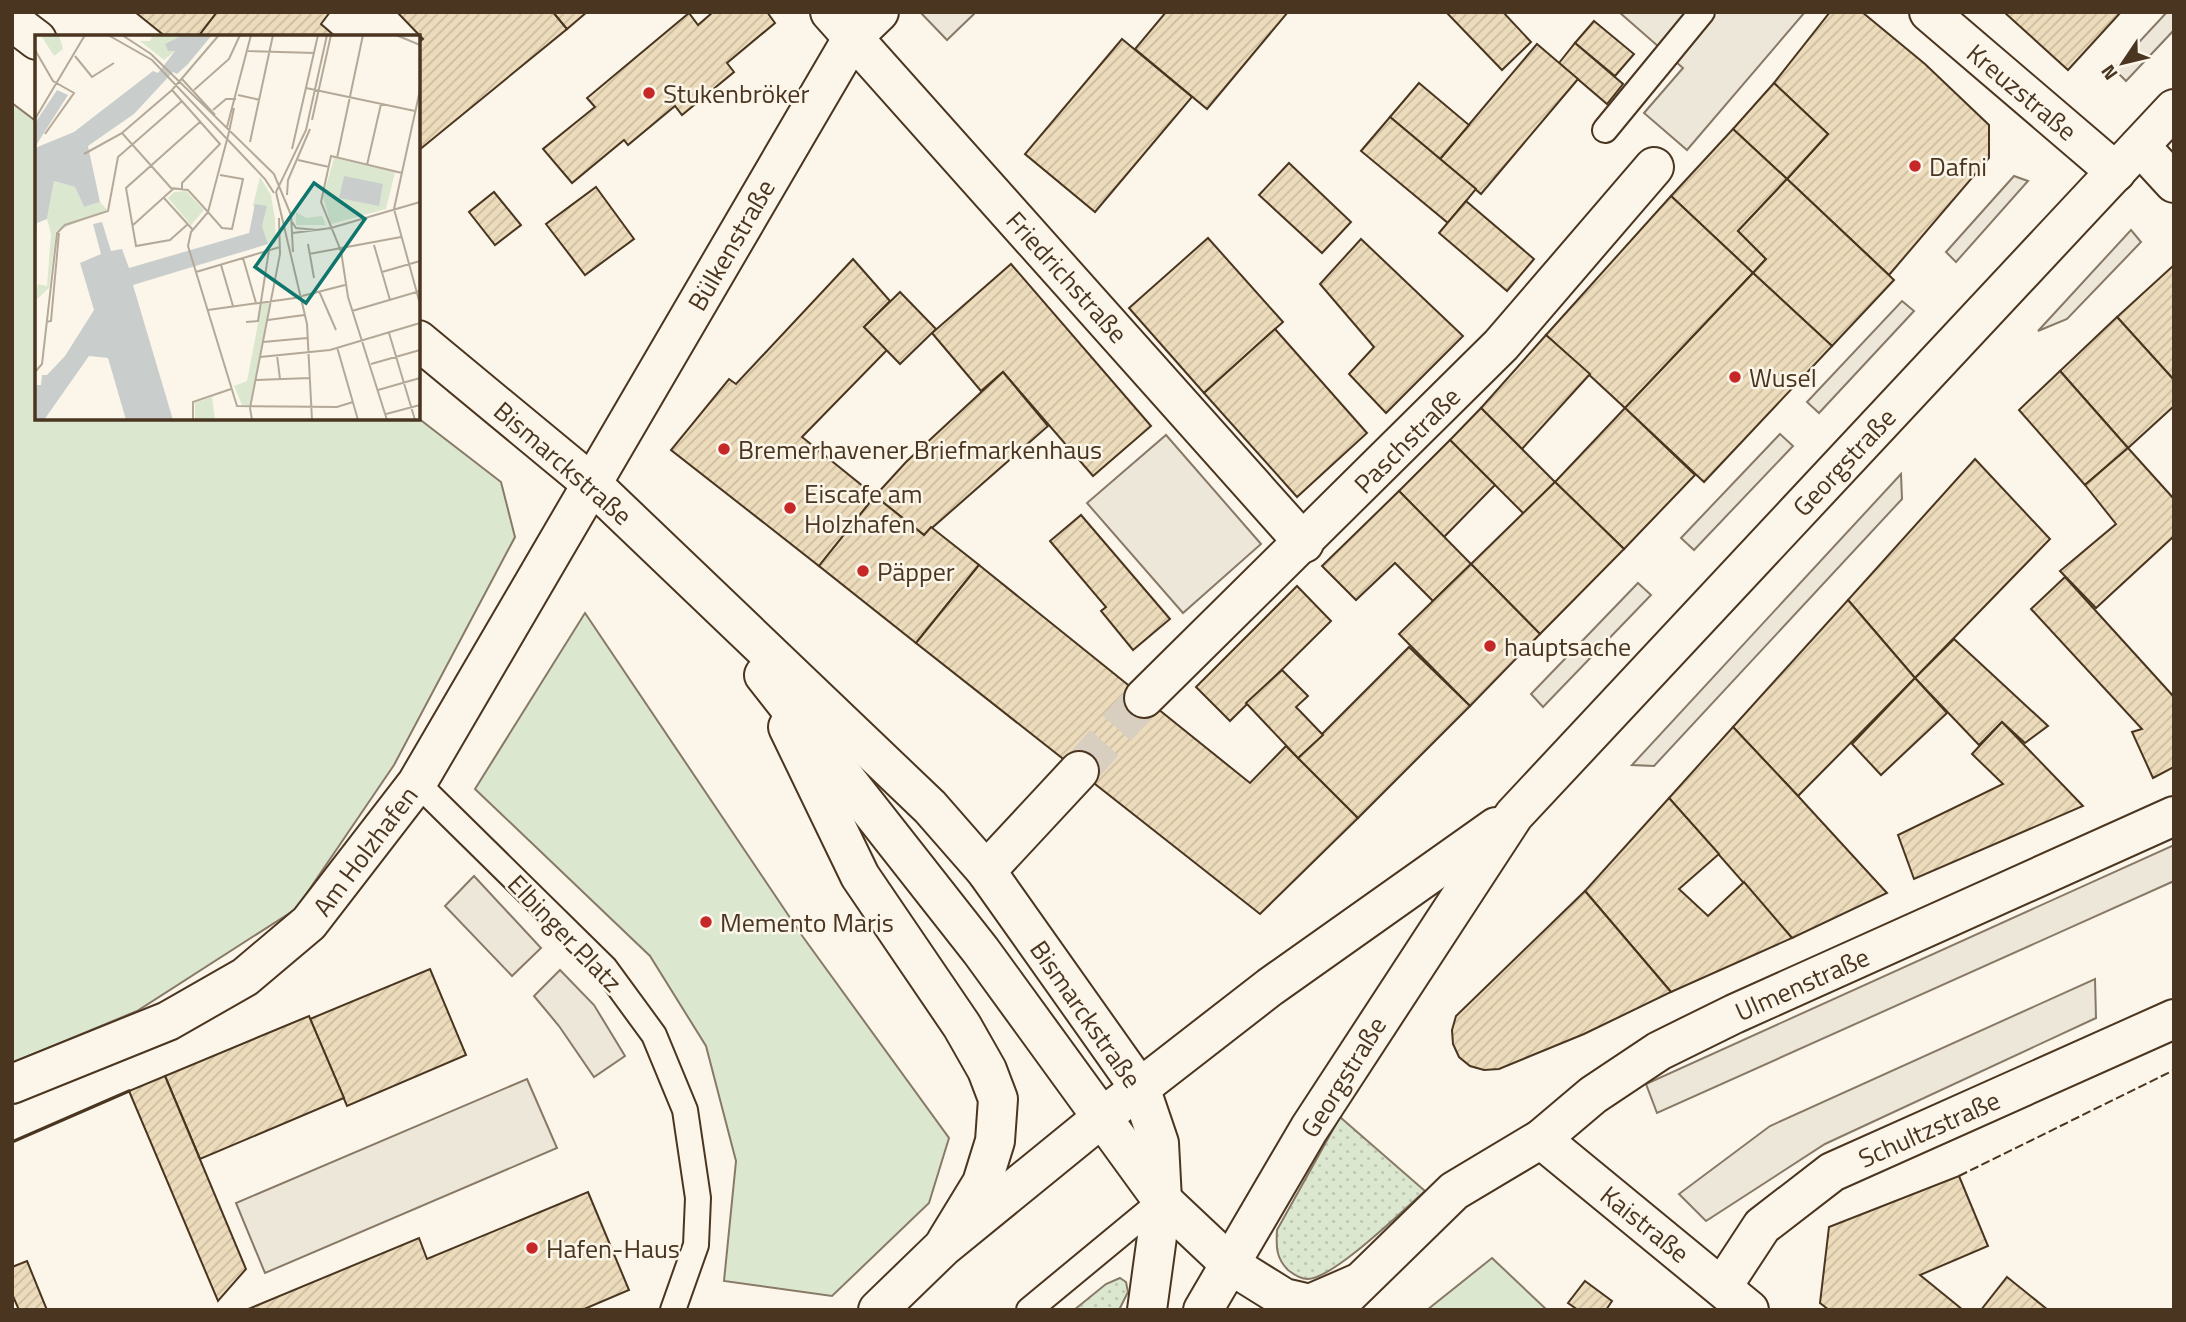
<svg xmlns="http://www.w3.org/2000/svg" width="2186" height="1322" viewBox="0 0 2186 1322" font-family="'Titillium Web',sans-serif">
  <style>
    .grass { fill: url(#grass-dots); stroke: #887966; stroke-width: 2 }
    .park { fill: #dce7d0; stroke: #887966; stroke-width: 2 }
    .parking { fill: #ede7d9; stroke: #887966; stroke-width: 2 }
    .building { fill: url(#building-hatch); stroke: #4a3520; stroke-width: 2 }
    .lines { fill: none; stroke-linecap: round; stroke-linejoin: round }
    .minor-tunnel { stroke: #d8cfc1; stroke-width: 38; stroke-dasharray: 38 19; stroke-linecap: butt }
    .service-casing { stroke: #4a3520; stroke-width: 28 }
    .minor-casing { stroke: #4a3520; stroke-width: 42 }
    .tertiary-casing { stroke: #4a3520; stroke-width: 42 }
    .primary-casing { stroke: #4a3520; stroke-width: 42 }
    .service { stroke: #fbf6e9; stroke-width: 24 }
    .minor { stroke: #fbf6e9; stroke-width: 38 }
    .tertiary { stroke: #fbf6e9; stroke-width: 38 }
    .primary { stroke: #fbf6e9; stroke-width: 38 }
    .fence { stroke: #4a3520; stroke-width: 2; stroke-dasharray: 9 3.5; stroke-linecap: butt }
    .wall { stroke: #4a3520; stroke-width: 3.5 }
    .poi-dot { fill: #c62828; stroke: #fbf6e9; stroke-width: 2.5 }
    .labels { text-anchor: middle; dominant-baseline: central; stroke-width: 5; stroke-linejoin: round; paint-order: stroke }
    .street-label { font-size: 26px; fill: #4a3520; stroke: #fbf6e9 }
    .poi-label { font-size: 26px; fill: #4a3520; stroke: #fbf6e9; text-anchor: start }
    .inset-river { fill: none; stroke: #c9cecd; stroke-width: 3.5 }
    .inset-road { fill: none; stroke: #b4a999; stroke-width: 2 }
    .view { fill: #0f766e; fill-opacity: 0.15; stroke: #0f766e; stroke-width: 3.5 }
    .inset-edge { fill: none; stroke: #4a3520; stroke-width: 3.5 }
  </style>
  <defs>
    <pattern id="grass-dots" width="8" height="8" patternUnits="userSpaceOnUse" patternTransform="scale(1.75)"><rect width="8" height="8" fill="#dce7d0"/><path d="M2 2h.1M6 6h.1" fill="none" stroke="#bec7b2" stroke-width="1.8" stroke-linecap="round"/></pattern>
    <pattern id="building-hatch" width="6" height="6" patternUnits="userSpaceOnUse" patternTransform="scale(1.75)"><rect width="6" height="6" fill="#ecdcbc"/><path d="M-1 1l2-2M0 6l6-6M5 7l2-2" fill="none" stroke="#ccbda1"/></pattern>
  </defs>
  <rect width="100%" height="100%" fill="#fbf6e9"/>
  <g class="grass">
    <path d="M1340,1117L1425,1191C1402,1211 1334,1278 1308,1279C1301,1279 1293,1274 1288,1270C1276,1258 1276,1247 1277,1230Z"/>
    <path d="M1120,1278L1126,1282L1128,1292L1119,1310H1074L1106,1284Z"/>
  </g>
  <g class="park">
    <path d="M12,103L37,122V418H418L501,482L515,537L394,765L296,909L137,1011L12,1063Z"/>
    <path d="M585,613L803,937L949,1138L929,1203L832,1296L724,1281L736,1161L706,1046L650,956L475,789Z"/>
    <path d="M1492,1258L1547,1310H1427Z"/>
  </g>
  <g class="parking">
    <path d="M920,12H976L947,40Z"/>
    <path d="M1619,12H1805L1687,150L1644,113L1683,68Z"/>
    <path d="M2167,12H2174V30L2126,81L2114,69Z"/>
    <path d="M2014,176L2028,181L1956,262L1946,252Z"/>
    <path d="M2131,230L2141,242L2067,319L2038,331Z"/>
    <path d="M1902,301L1914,311L1819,413L1807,402Z"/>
    <path d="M1780,434L1793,446L1694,550L1681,538Z"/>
    <path d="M1166,435L1261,544L1183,613L1087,503Z"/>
    <path d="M1901,474L1902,499L1654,766L1632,765Z"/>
    <path d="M1638,583L1651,595L1543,707L1531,694Z"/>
    <path d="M2174,845V881L1657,1113L1646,1084Z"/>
    <path d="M474,876L541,948L512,976L445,906Z"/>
    <path d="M560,970L594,1005L625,1056L594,1077L559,1026L534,996Z"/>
    <path d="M2095,979L2096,1018L1825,1144L1706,1221L1679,1194L1770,1126Z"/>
    <path d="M527,1079L557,1148L265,1273L236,1203Z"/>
  </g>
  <g class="building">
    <path d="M135,12H217L198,37H166Z"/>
    <path d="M217,12H330L321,24L336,37H198Z"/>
    <path d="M397,12H553L567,29L418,151V43L423,39Z"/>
    <path d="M553,12H587L567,29Z"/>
    <path d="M713,12H767L775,23L727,63L734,72L682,115L675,106L628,145L624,140L572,183L543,149L595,107L587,98L689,13L698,25Z"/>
    <path d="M1166,12H1288L1207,109L1135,49Z"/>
    <path d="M1446,12H1503L1531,42L1502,70Z"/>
    <path d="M1830,12H1862L1925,64L1989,125V158L1889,275L1787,179L1828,134L1774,83Z"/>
    <path d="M2004,12H2121L2068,70Z"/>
    <path d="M1594,21L1634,54L1615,76L1575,43Z"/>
    <path d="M1122,39L1192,97L1095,212L1025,154Z"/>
    <path d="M1575,43L1623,84L1607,104L1559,63Z"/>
    <path d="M1537,44L1578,79L1481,194L1440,159Z"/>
    <path d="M1419,83L1469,125L1440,159L1390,117Z"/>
    <path d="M1774,83L1828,134L1787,179L1733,129Z"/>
    <path d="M1390,117L1476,189L1448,223L1361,151Z"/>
    <path d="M1733,129L1787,179L1738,231L1766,259L1753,273L1671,196Z"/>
    <path d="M1289,163L1351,222L1322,253L1259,195Z"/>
    <path d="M1787,179L1894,280L1832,346L1753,273L1766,259L1738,231Z"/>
    <path d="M596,187L634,239L585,275L546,224Z"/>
    <path d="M494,192L521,225L495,245L469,212Z"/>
    <path d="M1671,196L1753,273L1625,408L1546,335Z"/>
    <path d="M1466,201L1534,259L1507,291L1439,233Z"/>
    <path d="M1208,238L1283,322L1204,393L1129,308Z"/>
    <path d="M1361,239L1463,336L1386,413L1349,374L1374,347L1320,284Z"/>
    <path d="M853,259L890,301L864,327L887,350L802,437L875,496L819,566L671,450L729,379L736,384Z"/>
    <path d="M1011,264L1151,426L1093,476L1003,372L981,391L932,333Z"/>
    <path d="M2174,265V380L2117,317Z"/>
    <path d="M1753,273L1832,346L1704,482L1625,408Z"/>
    <path d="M900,292L936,329L900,364L864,327Z"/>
    <path d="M2117,317L2174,380V406L2128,448L2060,371Z"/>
    <path d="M1275,329L1367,433L1297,497L1204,393Z"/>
    <path d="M1546,335L1590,374L1522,449L1481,408Z"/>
    <path d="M2060,371L2128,448L2085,485L2019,410Z"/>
    <path d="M1003,372L1048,426L924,535L875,496L906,462Z"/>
    <path d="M1481,408L1555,482L1524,514L1450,440Z"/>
    <path d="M1625,408L1695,475L1624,549L1555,482Z"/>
    <path d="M1450,440L1495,485L1444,537L1399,491Z"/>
    <path d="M2128,448L2174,499V536L2096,608L2060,571L2116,524L2085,485Z"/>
    <path d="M1975,459L2050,539L1915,678L1848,600Z"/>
    <path d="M1555,482L1624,549L1540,634L1471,564Z"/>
    <path d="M1399,491L1471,564L1433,601L1395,563L1356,600L1322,566Z"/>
    <path d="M875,496L924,535L931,527L979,565L916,643L819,566Z"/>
    <path d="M1081,515L1170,619L1133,650L1101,611L1106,607L1050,541Z"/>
    <path d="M1471,564L1540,634L1470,706L1399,634Z"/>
    <path d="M979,565L1250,783L1286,746L1358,818L1260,914L916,643Z"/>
    <path d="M2065,577L2174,697V767L2153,778L2132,732L2142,729L2031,609Z"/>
    <path d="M1297,586L1331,621L1230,721L1196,687Z"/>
    <path d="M1848,600L1915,678L1798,796L1733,727Z"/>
    <path d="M1954,639L2048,726L2025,743L2002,722L1979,745L1915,678Z"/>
    <path d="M1409,647L1470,706L1358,818L1298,758Z"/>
    <path d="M1282,670L1308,696L1296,707L1323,735L1298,758L1246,703Z"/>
    <path d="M1915,678L1947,713L1881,775L1852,744Z"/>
    <path d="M2002,722L2083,806L1914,879L1898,835L2003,784L1972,754Z"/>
    <path d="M1733,727L1798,796L1887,893L1792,938L1669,798Z"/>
    <path d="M1669,798L1719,854L1679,889L1708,916L1744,882L1792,938L1671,992L1585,891Z"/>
    <path d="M1585,891L1671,992L1584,1034L1499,1069L1484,1070L1470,1066L1459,1057L1453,1044L1452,1030L1456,1016Z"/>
    <path d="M430,969L466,1055L347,1106L310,1019Z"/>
    <path d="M309,1016L344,1098L200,1159L165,1076Z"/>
    <path d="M165,1076L246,1269L218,1301L129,1091Z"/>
    <path d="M1959,1176L1988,1246L1920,1275L1963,1310H1829L1820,1303L1829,1227Z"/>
    <path d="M588,1192L629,1290L582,1310H246L419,1238L427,1259Z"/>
    <path d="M27,1261L47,1310H19L12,1294V1267Z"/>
    <path d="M2007,1277L2048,1310H1981Z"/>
    <path d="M1585,1281L1612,1301L1606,1310H1578L1568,1303Z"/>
  </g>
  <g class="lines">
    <path class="minor-tunnel" d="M1079,771L1144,698"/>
    <defs>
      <g id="service">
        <path d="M1605,130L1702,12"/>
        <path d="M417,783L605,968L654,1035L685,1110L698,1198L696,1245L673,1310"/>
        <path d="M1029,1310L1162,1200"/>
      </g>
      <g id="minor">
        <path d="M830,12L1304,543"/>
        <path d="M1929,12L2116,172"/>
        <path d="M2140,146L2174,183"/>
        <path d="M1144,698L1501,345L1654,167"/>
        <path d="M986,871L1079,771"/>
        <path d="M12,1084L168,1021L245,977L309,923L417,783L853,37L879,12"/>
        <path d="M1541,1139L1749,1310"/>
        <path d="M1231,1265L1284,1298L1310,1304L1356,1284"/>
        <path d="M1722,1287L1762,1226L1832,1172L2174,1019"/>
        <path d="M1332,1310L1454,1191L1541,1139L1593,1095L1659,1051L1734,1014L2174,816"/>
      </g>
      <g id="tertiary">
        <path d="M12,21L37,40"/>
        <path d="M418,340L592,484L930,807L986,871L1141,1090L1159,1143L1162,1200"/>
        <path d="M764,675L981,951L1162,1200"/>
        <path d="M788,727L860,876L962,1026L987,1070L998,1099L995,1141L982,1183L946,1242"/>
      </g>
      <g id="primary">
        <path d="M1162,1200L1231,1265"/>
        <path d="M878,1310L943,1247L1100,1119L1270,987L1496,827"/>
        <path d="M1147,1310L1162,1200"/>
        <path d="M1203,1310L1309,1129L1514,815L2174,109"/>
      </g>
    </defs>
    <use href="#service" class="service-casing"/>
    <use href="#minor" class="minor-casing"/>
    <use href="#tertiary" class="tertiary-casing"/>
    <use href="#primary" class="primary-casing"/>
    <use href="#service" class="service"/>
    <use href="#minor" class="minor"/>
    <use href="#tertiary" class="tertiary"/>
    <use href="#primary" class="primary"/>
    <path class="fence" d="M1959,1176L2174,1070"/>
    <path class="wall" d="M12,1142L129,1091"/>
  </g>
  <g class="poi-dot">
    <circle cx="649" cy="93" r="7"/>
    <circle cx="1915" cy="166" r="7"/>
    <circle cx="1735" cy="377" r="7"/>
    <circle cx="724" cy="449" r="7"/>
    <circle cx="790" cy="508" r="7"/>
    <circle cx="863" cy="571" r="7"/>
    <circle cx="1490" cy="646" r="7"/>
    <circle cx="706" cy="922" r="7"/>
    <circle cx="532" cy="1248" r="7"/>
  </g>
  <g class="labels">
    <g class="street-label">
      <text transform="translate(2022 92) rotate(40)">Kreuzstraße</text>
      <text transform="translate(731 245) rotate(-60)">Bülkenstraße</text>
      <text transform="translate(1067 277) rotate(48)">Friedrichstraße</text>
      <text transform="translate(1407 440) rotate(-45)">Paschstraße</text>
      <text transform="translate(1844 462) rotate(-47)">Georgstraße</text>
      <text transform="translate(563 463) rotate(41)">Bismarckstraße</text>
      <text transform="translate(365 851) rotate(-53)">Am Holzhafen</text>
      <text transform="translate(565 933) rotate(46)">Elbinger Platz</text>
      <text transform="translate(1802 984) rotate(-24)">Ulmenstraße</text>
      <text transform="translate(1086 1014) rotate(55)">Bismarckstraße</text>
      <text transform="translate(1343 1077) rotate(-58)">Georgstraße</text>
      <text transform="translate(1929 1129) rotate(-24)">Schultzstraße</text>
      <text transform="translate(1645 1224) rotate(39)">Kaistraße</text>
    </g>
    <g class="poi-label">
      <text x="663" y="93">Stukenbröker</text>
      <text x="1929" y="166">Dafni</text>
      <text x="1749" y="377">Wusel</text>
      <text x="738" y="449">Bremerhavener Briefmarkenhaus</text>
      <text x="804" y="493">Eiscafe am<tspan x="804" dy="30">Holzhafen</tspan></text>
      <text x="877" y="571">Päpper</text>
      <text x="1504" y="646">hauptsache</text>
      <text x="720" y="922">Memento Maris</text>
      <text x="546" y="1248">Hafen-Haus</text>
    </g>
  </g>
  <g transform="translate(35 35)">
    <rect width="385" height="385" fill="#fbf6e9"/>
    <path d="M11,0H24L28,14L19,21L7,2ZM19,146L40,152L49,172L65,167L72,175L21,196L14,253L0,266L3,249L12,251L16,199L12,184ZM177,362L180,385H160V368Z" fill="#dce7d0"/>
    <path d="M118,0H149L134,9L140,16L129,25L105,6H115ZM299,123L360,137L351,174L296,189L288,162ZM225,142L236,160L240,184L241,207L233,209L218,170ZM151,156L169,175L156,190L133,163L139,157ZM261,177L271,183L287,181L291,190H261ZM235,267L215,370H207L199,351L212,346L227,268Z" fill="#dce7d0"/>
    <path d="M149,0H177L153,29L142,39L138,37L99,79L53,111L65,167L49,172L40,152L19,146L12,184L2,188L0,208V113L39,97L118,36L123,38L140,16H133L130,9ZM22,55L33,60L0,112V88ZM309,141L348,149L344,171L304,163ZM220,169L232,171L227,191L233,209L98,250L138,385H91L73,323L54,321L9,385H0V350H6L7,340H12L30,321L59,275L45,228L66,219L58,189L67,187L76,216L87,214L94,233L214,198Z" fill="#c9cecd"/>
    <path class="inset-river" d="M0,138L48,119"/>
    <path class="inset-road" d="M73,0L117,25L230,144L239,158M87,0L116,19L239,139L256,180L258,217M361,0L385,10M0,15L18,46L39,58L10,99M213,16L280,18M40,21L57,42L79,28M146,43L180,80M271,53L380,76M137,55L185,109L147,148V154M159,55L194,24L205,0M385,55L359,174L385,269M203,60L225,65M178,75L191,64H201M0,84L50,0M277,85L296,0M192,92L216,0M194,97L199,73M87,98L137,55L184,0M215,107L238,0M257,114L283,0M49,119L87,98L136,153L153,155L173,177L194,97M302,123L328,0M263,125L294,132M332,130L346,69M185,140L208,144L197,194L187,193L173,177L156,197L153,211L202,371L302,372L318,367M252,160L253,145L275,94M129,163L158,195M257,187L261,193L282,195M153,189L135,205L101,211L91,153L166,86M97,191L138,154M258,198L296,193L385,167M273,209L279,243M339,210L355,265M274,219L366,202M208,223L221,268M186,230L198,271M161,237L245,212M347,237L385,226M284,256L301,295M267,261L310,250M173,275L267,262M317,276L385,256M233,285L269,280M11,287L16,286L24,198M211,287L223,286L234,215M354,298L380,385M228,307L272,303M302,312L323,385M242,320L245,344M225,322L295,315L385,288M336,329L385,315M0,337L7,329L22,198L30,190L73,176L83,122L147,66M221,345L275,343M343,355L385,343M351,379L385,370M158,385V367L196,354M217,385L215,373L245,219L244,183M277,385L272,289L241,157L271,95L292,0M352,385L313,262L306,216L286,167L296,121L367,138"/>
    <path class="view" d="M279,148L330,184L271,268L220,232Z"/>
    <rect width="385" height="385" class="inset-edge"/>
  </g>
  <rect width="2186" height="1322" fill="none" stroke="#4a3520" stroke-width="28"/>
  <g transform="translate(2123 63) rotate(235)" stroke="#fbf6e9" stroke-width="5" paint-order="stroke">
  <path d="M0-5L12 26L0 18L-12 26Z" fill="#4a3520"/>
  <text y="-10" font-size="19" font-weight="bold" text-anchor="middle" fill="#4a3520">N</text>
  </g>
</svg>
